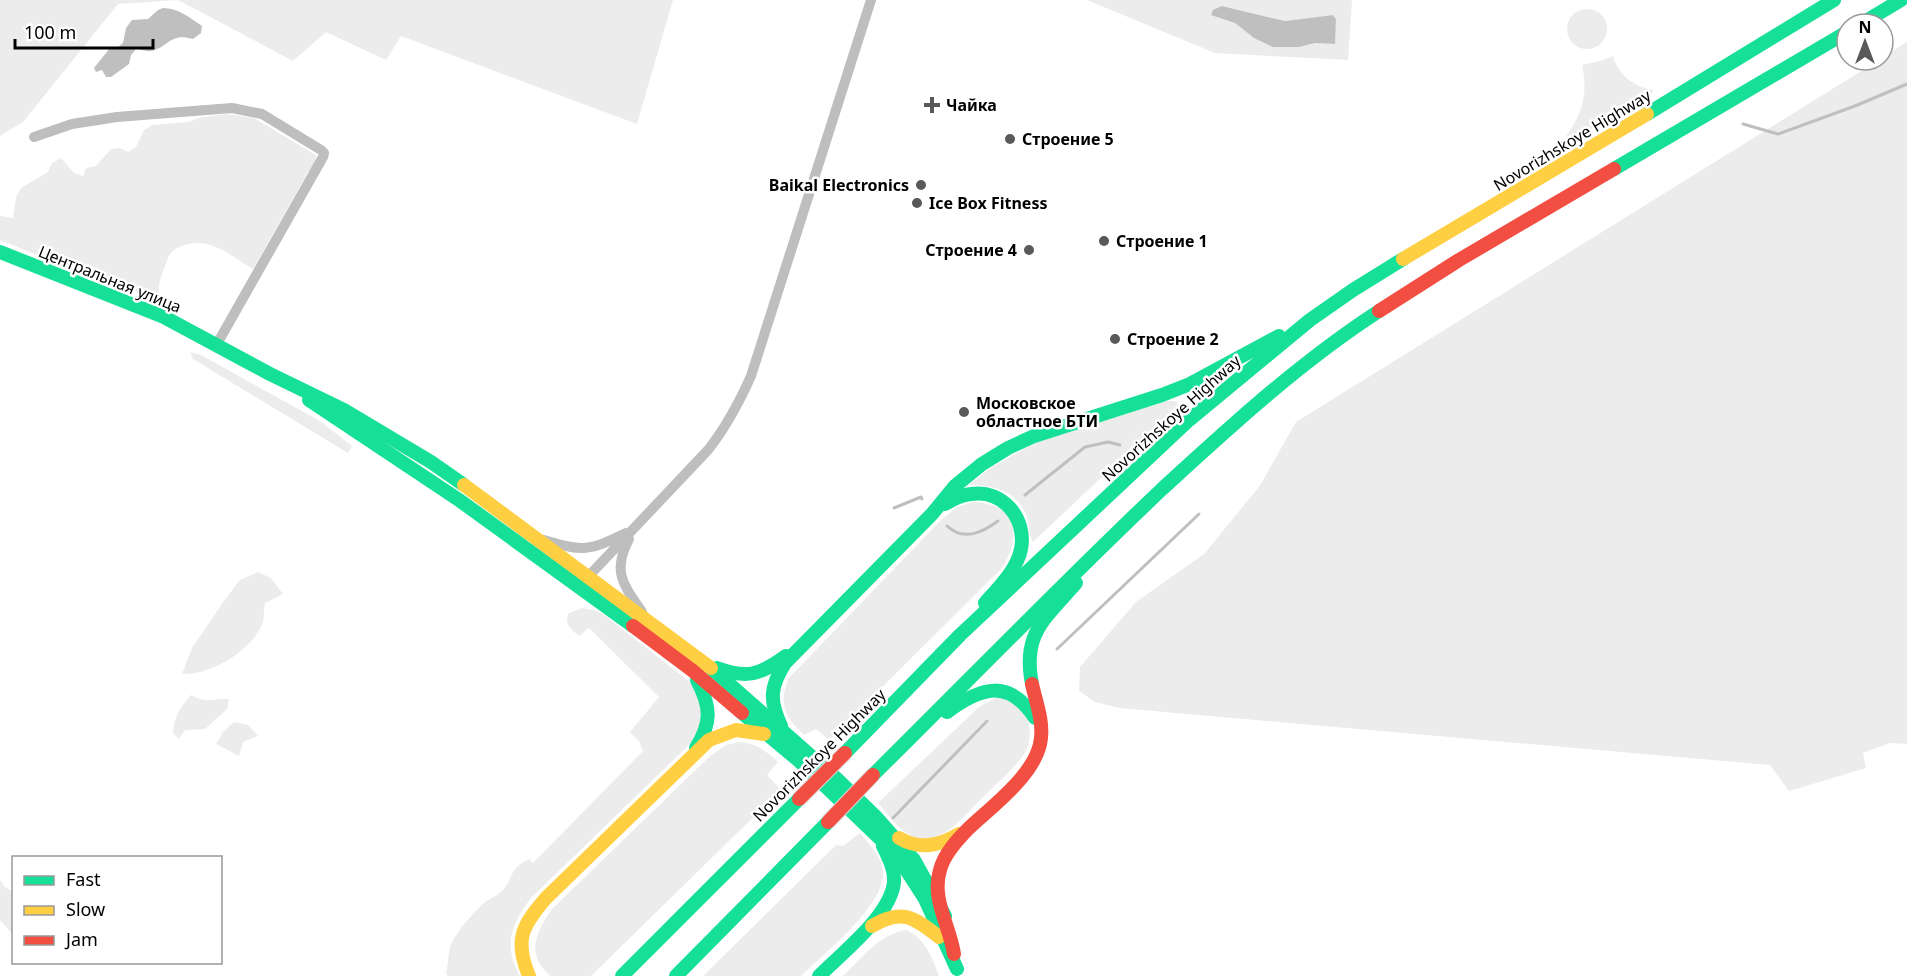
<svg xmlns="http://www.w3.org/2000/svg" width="1907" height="976" viewBox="0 0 1907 976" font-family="'Noto Sans',sans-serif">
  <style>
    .green { fill: #ececec; fill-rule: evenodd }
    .water { fill: #bfbfbf }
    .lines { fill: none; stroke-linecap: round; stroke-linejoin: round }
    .stream { stroke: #bfbfbf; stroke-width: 3 }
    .street { stroke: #bebebe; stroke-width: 10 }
    .fast { stroke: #16e098; stroke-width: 14 }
    .slow { stroke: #ffcf43; stroke-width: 14 }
    .jam { stroke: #f24e42; stroke-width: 14 }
    .jam-bridge-casing { stroke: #dbdbdb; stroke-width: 16; stroke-linecap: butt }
    .jam-bridge { stroke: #f24e42; stroke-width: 14 }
    .poi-dot { fill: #595959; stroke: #fff; stroke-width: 2 }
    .labels { text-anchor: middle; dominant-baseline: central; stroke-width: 5; stroke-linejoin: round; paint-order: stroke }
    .poi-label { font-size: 16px; font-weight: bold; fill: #000; stroke: #fff; text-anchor: start }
    .street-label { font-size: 16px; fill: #000; stroke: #fff }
  </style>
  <rect width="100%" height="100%" fill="#fff"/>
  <g class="green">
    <path d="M0,0H673L637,124L401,36L386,60L326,32L293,61L178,0L118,4L23,122L0,136Z"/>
    <path d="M1087,0H1352L1348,60L1215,53ZM1223,6L1285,21L1333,15L1336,19L1334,44L1315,43L1299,47L1254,38L1235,23Z"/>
    <circle cx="1587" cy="29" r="20"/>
    <path d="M1907,42V744L1890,743L1863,753L1866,768L1789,791L1770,765L1119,708L1095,702L1079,691L1080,667L1136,602L1204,554L1259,487L1296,422L1879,60H1883V57Z"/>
    <path d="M1613,56C1619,75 1632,86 1653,90V92L1558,149C1578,120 1590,101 1582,65L1600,61Z"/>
    <path d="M226,114L254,118L316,155V164L308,172L253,269C231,256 209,235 182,246C174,249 169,253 167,261C163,272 158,281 159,292C144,299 145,296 133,289C124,284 114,282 104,282L0,240V216L13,218L16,197L21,188L48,172L52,163L61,158L74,173L83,176L86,168L96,166L111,149L120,148L128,152L136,147L144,130L152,125L189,122L198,118Z"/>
    <path d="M190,352L201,355L320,421L352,446L348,453L193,359Z"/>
    <path d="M1167,401H1175L1178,405L1033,542C1028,534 1030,523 1026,514C1015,490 993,485 969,485L992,467L1037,442Z"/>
    <path d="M973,502C1016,503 1023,535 1002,568L829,740L816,729L804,735C784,716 779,705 788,679L941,520L957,507Z"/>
    <path d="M258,572L271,578L283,594L265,603C264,609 264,617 263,622C254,650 209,676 182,674L192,648L226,598L240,580Z"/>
    <path d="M582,608L594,610L603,614L690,682C709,702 705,721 691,743L531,898C511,924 503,945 520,976H448L446,974C448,965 448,955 450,947C454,934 474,912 484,903C490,898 498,896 503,890C514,878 508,869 529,859L533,863L643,751L639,741L630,732L659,697L589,628L579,636C571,629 563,623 569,613Z"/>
    <path d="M191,695C206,704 213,698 229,699L227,709L205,729L185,730L179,739L173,733C175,714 179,710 191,695Z"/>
    <path d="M997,697C1005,699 1015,701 1022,708C1031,718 1032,740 1026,751C1016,768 999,781 985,795C969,810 948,840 924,839C904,838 890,817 878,803L979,707Z"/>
    <path d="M234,722L248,725L258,736L243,742L239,756L216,744L223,732Z"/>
    <path d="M740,742C757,744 765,750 778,762L767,775L781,790L591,976H550C525,953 536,933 552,909L710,756L726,745Z"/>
    <path d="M860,833C869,844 882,856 883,872C886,904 824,954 801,976H703L836,845L843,846Z"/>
    <path d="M0,880L4,886L13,892V935L0,920Z"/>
    <path d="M906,930C925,938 932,957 939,976H843C862,958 880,934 906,930Z"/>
  </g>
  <g class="water">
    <path d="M1222,6L1285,21L1333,15L1336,19L1335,44L1315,43L1299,47H1273L1254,38L1235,23L1211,15L1213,10Z"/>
    <path d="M163,8C178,8 189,17 202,26L201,33L193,39C170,32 169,47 151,51C146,52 141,49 136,49L131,55L129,64L111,77H106L102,70L96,72L94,68L110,48L118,47L123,43L126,28L132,20L148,19L158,10Z"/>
  </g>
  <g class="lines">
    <g class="stream">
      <path d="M1743,124L1778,134L1855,106L1907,84"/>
      <path d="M1025,495L1085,447L1108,442L1120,445"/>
      <path d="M894,508L921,497L922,499"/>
      <path d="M947,526C964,542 983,532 998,521"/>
      <path d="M1057,649L1199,514"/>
      <path d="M893,818L987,721"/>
    </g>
    <g class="street">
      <path d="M34,137L72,124L117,117L232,108L262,114L321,150L324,153L323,157L217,344"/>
      <path d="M629,539C612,572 623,584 642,612"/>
      <path d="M544,540C584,552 589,551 626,533"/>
      <path d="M584,581L708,450C726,427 739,403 751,376L871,0"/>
    </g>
    <g class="fast">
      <path d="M1861,24L1901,0"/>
      <path d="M1647,114L1834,0"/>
      <path d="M1614,169L1847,32"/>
      <path d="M0,252L164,317L270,374L344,410L431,462L464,485"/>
      <path d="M309,400L459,500L633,626"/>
      <path d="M945,504C954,499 961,495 971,494C1003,489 1027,519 1021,549C1017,570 998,588 985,603"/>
      <path d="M711,668L837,779L875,816L914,860L945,916"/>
      <path d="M717,668C747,679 760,675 786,656"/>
      <path d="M1032,684C1022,633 1045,619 1076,583"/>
      <path d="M947,712C981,687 1009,678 1035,718"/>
      <path d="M742,713L798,760L896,854L925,899L957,969"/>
      <path d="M781,726C769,700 770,687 785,663L932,514L955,486L982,464L1008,448L1034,436L1162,395L1190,384L1279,336"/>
      <path d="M696,748C712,722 711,707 697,680"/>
      <path d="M845,753L960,635L1189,420L1310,320L1353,290L1403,259"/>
      <path d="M873,775C969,680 1063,583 1161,490C1231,426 1299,363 1379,311"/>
      <path d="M622,976L799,799"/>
      <path d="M676,976L828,822"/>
      <path d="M819,976C842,953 891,915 894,882C895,869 888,857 883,846"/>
    </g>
    <g class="slow">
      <path d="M1403,259L1647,114"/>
      <path d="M464,485L711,668"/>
      <path d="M899,838C920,850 939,846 959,834"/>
      <path d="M872,926C901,908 914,917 939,937"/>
      <path d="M529,976C514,940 522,926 546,898L709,740L736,730L764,734"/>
    </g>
    <g class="jam">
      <path d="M1379,311L1459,260L1614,169"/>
      <path d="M633,626L693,671L742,713"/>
      <path d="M954,954C950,926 931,899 940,870C944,854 957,840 968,829C992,806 1038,773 1041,738C1043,720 1036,702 1032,684"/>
    </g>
    <defs>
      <g id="jam-bridge">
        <path d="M799,799L845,753"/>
        <path d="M828,822L873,775"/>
      </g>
    </defs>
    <use href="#jam-bridge" class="jam-bridge-casing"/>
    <use href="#jam-bridge" class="jam-bridge"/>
  </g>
  <g class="poi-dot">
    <path d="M929 96h6v6h6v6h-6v6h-6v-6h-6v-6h6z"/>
    <circle cx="1010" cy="139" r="6"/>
    <circle cx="921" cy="185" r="6"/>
    <circle cx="917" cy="203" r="6"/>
    <circle cx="1104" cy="241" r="6"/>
    <circle cx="1029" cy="250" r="6"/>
    <circle cx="1115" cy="339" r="6"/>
    <circle cx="964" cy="412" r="6"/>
  </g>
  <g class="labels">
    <g class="poi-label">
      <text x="946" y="105">Чайка</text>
      <text x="1022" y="139">Строение 5</text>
      <text x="909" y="185" text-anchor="end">Baikal Electronics</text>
      <text x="929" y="203">Ice Box Fitness</text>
      <text x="1116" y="241">Строение 1</text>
      <text x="1017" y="250" text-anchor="end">Строение 4</text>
      <text x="1127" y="339">Строение 2</text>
      <text x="976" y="403">Московское<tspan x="976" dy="18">областное БТИ</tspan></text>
    </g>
    <g class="street-label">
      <text transform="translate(1572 140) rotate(-31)">Novorizhskoye Highway</text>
      <text transform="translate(110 279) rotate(22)">Центральная улица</text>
      <text transform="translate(1171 418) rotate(-42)">Novorizhskoye Highway</text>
      <text transform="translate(819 755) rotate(-45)">Novorizhskoye Highway</text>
    </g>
  </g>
  <rect x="12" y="856" width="210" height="108" fill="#ffffff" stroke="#999999" stroke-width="1.5"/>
  <rect x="24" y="876" width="30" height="9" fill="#16e098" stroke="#999999" stroke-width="1.5"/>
  <text x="66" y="886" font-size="18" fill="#000000">Fast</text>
  <rect x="24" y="906" width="30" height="9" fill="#ffcf43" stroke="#999999" stroke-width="1.5"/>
  <text x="66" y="916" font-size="18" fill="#000000">Slow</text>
  <rect x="24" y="936" width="30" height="9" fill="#f24e42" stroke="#999999" stroke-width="1.5"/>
  <text x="66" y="946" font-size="18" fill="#000000">Jam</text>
  <g transform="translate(1865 42)"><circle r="28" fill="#ffffff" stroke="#999999" stroke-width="1.5"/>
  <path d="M0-4.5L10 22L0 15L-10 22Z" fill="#595959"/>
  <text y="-9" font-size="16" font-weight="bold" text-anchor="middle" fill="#000000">N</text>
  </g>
  <path d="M15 39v9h138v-9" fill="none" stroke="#000000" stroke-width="3"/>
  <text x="24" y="39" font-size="18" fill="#000000" stroke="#ffffff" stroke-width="4.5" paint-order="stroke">100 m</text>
</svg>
